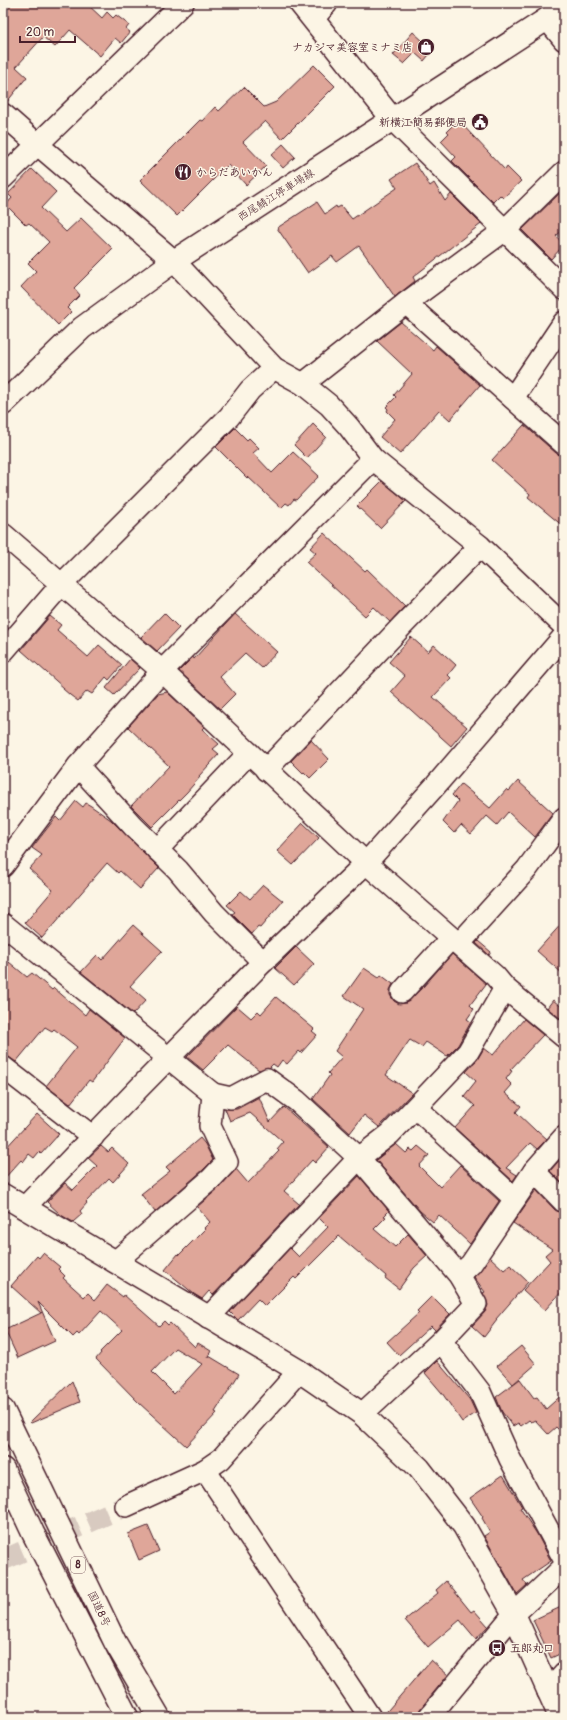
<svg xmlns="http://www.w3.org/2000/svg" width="567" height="1720" viewBox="0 0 567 1720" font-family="Pangolin,'Klee One',sans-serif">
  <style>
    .building { fill: #dfa699; stroke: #4a1f2b; fill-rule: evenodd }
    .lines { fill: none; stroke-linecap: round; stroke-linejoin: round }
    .minor-tunnel { stroke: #d8cac0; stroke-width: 21; stroke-dasharray: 21 10; stroke-linecap: butt }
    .minor-casing { stroke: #4a1f2b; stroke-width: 24 }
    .tertiary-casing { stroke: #4a1f2b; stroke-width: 25 }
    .secondary-casing { stroke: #4a1f2b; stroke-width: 25 }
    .trunk-casing { stroke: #4a1f2b; stroke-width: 25 }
    .minor { stroke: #fcf5e5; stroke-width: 21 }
    .tertiary { stroke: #fcf5e5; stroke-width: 22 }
    .secondary { stroke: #fcf5e5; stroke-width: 22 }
    .trunk { stroke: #fcf5e5; stroke-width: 22 }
    .labels { text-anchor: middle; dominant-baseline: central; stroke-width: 3; stroke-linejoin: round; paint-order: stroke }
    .shield { fill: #fcf5e5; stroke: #7f5f63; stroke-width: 1 }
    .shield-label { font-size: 10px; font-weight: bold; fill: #4a1f2b }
    .poi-label { font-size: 11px; font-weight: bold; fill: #4a1f2b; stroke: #fcf5e5; text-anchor: end }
    .street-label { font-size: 11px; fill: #4a1f2b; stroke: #fcf5e5 }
  </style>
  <rect width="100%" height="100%" fill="#fcf5e5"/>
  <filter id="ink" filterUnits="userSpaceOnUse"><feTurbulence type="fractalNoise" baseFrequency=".025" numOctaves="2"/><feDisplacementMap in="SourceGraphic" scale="8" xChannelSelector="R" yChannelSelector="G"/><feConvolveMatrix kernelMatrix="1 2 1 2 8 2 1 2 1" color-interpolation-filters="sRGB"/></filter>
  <g filter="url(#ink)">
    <g class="building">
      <path d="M3,3H86L102,18L107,12L113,18L116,15L129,25L126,29L130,32L121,43L115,38L100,56L70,30L55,47L43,37L16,67L27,77L6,103L3,102Z"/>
      <path d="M413,32L433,50L424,61L415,53L404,64L393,55Z"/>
      <path d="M314,65L335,86L282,139L265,121L243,142L266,166L246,185L228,165L177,216L140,180L200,120L202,121L215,107L219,111L244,87L264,107L276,102Z"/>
      <path d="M458,120L505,170L507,167L521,181L503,198L500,195L493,202L452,161L456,157L441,141L449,133L447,131Z"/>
      <path d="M283,144L295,157L283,168L271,155Z"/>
      <path d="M415,163L430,186L434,183L445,201L451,194L481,224L413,277L415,281L395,297L359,246L337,262L332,256L308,273L277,228L317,202L325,214L336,206L337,208L341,206L352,219L397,188L391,179Z"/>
      <path d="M32,169L56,192L41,208L66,232L81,218L113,249L74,288L80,295L67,308L71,312L58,325L21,287L36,271L28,263L49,242L29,223L26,225L6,205L12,198L8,194Z"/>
      <path d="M564,189V229L556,236L564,245L551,259L522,230Z"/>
      <path d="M401,322L433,350L436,346L480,385L450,420L439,410L400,454L380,437L395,419L387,411L388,409L386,407L396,397L394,395L412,374L377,341Z"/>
      <path d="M313,424L326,437L307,458L294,445Z"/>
      <path d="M524,425L556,453L564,456V527L528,497L530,494L492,460Z"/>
      <path d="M235,428L247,440L249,438L259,448L253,453L272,473L293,452L319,476L296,500L294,499L289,505L286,503L281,508L248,477L247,478L216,447Z"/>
      <path d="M382,481L406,501L380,528L357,506Z"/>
      <path d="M324,533L365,571L367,569L405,606L390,622L374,607L365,616L306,562L316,553L310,548Z"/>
      <path d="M164,613L179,628L157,651L141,637Z"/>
      <path d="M235,614L277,652L262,668L245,653L220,677L235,694L220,709L179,671L193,657L194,659Z"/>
      <path d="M50,616L61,625L57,630L88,657L99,645L122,665L109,680L106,677L92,694L87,691L78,701L70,695L63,689L64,688L21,650Z"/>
      <path d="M411,637L428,652L434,645L456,665L448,675L451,678L433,697L467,727L451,746L391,692L405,676L389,662Z"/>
      <path d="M130,659L140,668L114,695L106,688Z"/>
      <path d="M167,692L204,727L202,729L219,744L213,749L219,754L199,776L200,777L187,792L152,827L131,806L169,766L128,727L158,694Z"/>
      <path d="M311,740L329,759L310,778L304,772L303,773L291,761Z"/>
      <path d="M518,781L553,813L535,837L508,812L497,825L487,816L471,834L461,825L454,833L443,822L458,801L452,795L461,784L490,808L507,789L509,791Z"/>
      <path d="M76,801L83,807L86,803L91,806L111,820L159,868L140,889L120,871L118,873L107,863L42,938L25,923L53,890L29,869L42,855L32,848L56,817L60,821Z"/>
      <path d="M303,823L319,838L293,865L277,851Z"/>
      <path d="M263,885L283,901L260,928L258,927L252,934L232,914L235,912L227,905L241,891L250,899Z"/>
      <path d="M564,921V975L537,951Z"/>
      <path d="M133,925L162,951L130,986L146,1000L133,1014L81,972L97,955L102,960Z"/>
      <path d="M478,941L491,952L489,955L476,943Z"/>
      <path d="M296,947L314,964L294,985L275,968Z"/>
      <path d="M452,954L486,984L470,1005L474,1009L467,1019L471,1022L458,1045L447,1056L426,1042L422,1047L410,1040L409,1041L386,1075L412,1093L379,1127L364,1115L350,1133L313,1099L330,1075L328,1073L342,1057L335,1051L363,1009L344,996L364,968L379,978L381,975L393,984L390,990V995L394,1001L399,1004L406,1003L423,987Z"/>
      <path d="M9,962L27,977L32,973L52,990L54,988L85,1015L89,1009L125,1038L92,1082L89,1080L70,1104L46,1086L77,1047L54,1029L52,1031L45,1027L16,1062L3,1053V970Z"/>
      <path d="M276,997L314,1029L312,1031L317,1035L301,1053L299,1051L287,1064L282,1060L277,1067L273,1064L269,1068L259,1070L228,1045L203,1070L187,1057L237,1006L251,1018L258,1011L261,1014Z"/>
      <path d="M553,1000L564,1009V1021L547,1008Z"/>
      <path d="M524,1019L543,1035L510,1070L512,1071L506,1079L512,1085L505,1093L521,1106L516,1112L536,1131L537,1130L547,1139L537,1149L530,1143L506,1168L517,1175L513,1181L455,1128L475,1106L464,1096L476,1081L466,1072L477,1060L484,1048L493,1055Z"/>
      <path d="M259,1097L270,1122L284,1107L329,1147L315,1163L312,1160L284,1191L299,1204L213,1295L209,1291L202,1299L194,1294L165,1270L178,1254L179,1255L205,1229L204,1228L210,1222L197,1207L219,1188L236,1169L248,1183L279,1151L277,1149L283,1142L250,1113L230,1121L225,1109H237Z"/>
      <path d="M37,1114L59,1134L41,1154L39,1152L34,1158L29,1154L23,1162L21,1160L3,1180V1151Z"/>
      <path d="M200,1138L205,1144L213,1160L203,1170L155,1212L141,1194L170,1171L166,1167Z"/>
      <path d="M396,1144L406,1153L410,1149L413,1151L418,1146L429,1155L419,1166L440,1187L460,1165L499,1201L470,1244L439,1215L433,1222L420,1211L376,1160Z"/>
      <path d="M101,1146L108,1152L112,1148L129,1164L113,1182L109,1178L86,1202L87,1203L80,1211L82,1214L73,1222L61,1215L47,1202L65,1183L73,1190L97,1166L88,1158Z"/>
      <path d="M564,1155V1185L550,1171Z"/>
      <path d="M359,1176L389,1211L384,1216L386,1217L374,1229L395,1247L408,1234L427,1256L414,1268L399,1289L385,1278L386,1276L339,1236L296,1279L294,1277L265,1306L258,1299L238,1320L230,1312L290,1248L299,1257L328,1227L319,1218Z"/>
      <path d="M536,1190L555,1210L564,1214V1289L545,1310L523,1290L550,1261L545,1255L552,1249L513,1223Z"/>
      <path d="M43,1253L60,1267L58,1269L65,1276L63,1278L84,1297L88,1293L95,1300L107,1285L123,1297L124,1295L159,1326L164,1321L168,1325L170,1323L195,1347L198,1343L211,1351L207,1358L209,1356L239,1374L215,1412L217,1413L186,1446L139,1403L96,1359L101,1353L100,1352L122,1330L101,1311L79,1335L77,1333L73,1337L38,1302L55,1341L18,1358L5,1330L41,1313L11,1286L37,1256L39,1258ZM175,1348L202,1364L174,1394L152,1372Z"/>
      <path d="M490,1257L504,1270L510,1265L528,1282L496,1319L497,1320L484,1337L472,1326L485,1312L488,1305L483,1293L485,1292L474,1277Z"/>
      <path d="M432,1296L450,1314L435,1330L431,1326L399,1355L387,1342L419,1313L417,1311Z"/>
      <path d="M521,1346L536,1364L513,1384L497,1366Z"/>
      <path d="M437,1361L470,1400L476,1413L462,1422L442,1393L425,1373Z"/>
      <path d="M520,1379L534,1398L537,1397L546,1409L564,1393V1435L556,1427L548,1434L535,1420L531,1422L529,1420L521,1426L518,1423L513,1426L502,1412L496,1397Z"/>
      <path d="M72,1381L80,1402L31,1423L30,1422Z"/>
      <path d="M503,1475L522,1507L520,1508L537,1534L551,1561L523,1580L527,1585L517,1594L484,1536L490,1532L482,1518L483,1517L470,1498Z"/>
      <path d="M148,1526L159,1551L139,1560L128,1534Z"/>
      <path d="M446,1581L471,1612L474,1610L488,1626L476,1639L460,1620L428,1647L405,1620L438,1593L436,1590Z"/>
      <path d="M561,1607L564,1615V1652L551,1658L533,1620Z"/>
      <path d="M431,1660L448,1675L420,1709L417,1717H382Z"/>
    </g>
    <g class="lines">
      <path class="minor-tunnel" d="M3,1560L126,1506"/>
      <defs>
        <g id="minor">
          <path d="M313,19L327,3"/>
          <path d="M547,19L564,40"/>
          <path d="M3,114L37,144L174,261L274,368L303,384L329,405L349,427L373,459L480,546L564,626"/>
          <path d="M393,120L564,289"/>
          <path d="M3,178L183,3"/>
          <path d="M406,303L564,444"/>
          <path d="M303,384L406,303L505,230L564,172"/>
          <path d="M513,398L564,322"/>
          <path d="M3,534L162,671L366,863L495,976L505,988L564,1037"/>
          <path d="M3,652L61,585L229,417L250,390L274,368"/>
          <path d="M78,766L133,826L178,870L214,913L263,962"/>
          <path d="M266,770L402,626L480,546"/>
          <path d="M157,850L249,753"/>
          <path d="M3,866L78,766L162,671L373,459"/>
          <path d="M3,924L213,1094"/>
          <path d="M459,944L527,869L564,818"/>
          <path d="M402,992L451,938"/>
          <path d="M3,1067L93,1137"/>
          <path d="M416,1108L515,1199"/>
          <path d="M534,1171L564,1202"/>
          <path d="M24,1208L140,1087L263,962L366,863L436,785L564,636"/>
          <path d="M115,1262L211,1179L227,1162L210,1126L213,1094L231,1098L267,1079L297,1101L359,1158L459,1275L476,1304L441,1341L362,1414"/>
          <path d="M459,1275L471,1264L534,1171L564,1137"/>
          <path d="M208,1318L359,1158L390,1134L468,1052L505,988"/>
          <path d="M441,1341L480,1392L510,1459L564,1559"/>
          <path d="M205,1470L370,1717"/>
          <path d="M126,1506L205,1470L221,1459L299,1371"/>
          <path d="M548,1692L564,1674"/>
          <path d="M429,1717L514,1614L564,1567"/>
        </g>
        <g id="tertiary">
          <path d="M300,3L393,120"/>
          <path d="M3,1195L299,1371L362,1414L419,1468L464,1526L514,1614L560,1717"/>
        </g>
        <path id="secondary" d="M3,404L82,328L174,261L547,19L564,6"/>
        <g id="trunk">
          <path d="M3,1410L115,1642L159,1717"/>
          <path d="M3,1469L33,1533L127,1717"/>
        </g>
      </defs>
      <use href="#minor" class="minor-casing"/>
      <use href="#tertiary" class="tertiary-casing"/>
      <use href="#secondary" class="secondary-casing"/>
      <use href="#trunk" class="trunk-casing"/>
      <use href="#minor" class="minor"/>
      <use href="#tertiary" class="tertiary"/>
      <use href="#secondary" class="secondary"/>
      <use href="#trunk" class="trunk"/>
    </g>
  </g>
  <defs>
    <symbol id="shop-disc" viewBox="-11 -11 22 22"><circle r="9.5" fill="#4a1f2b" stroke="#fcf5e5"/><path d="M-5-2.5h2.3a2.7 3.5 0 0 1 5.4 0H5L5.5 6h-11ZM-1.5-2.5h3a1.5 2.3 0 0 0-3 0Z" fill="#fff"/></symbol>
    <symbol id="civic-disc" viewBox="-11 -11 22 22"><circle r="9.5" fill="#4a1f2b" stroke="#fcf5e5"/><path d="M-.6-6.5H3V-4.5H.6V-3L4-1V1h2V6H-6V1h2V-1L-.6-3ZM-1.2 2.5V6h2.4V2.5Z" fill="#fff"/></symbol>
    <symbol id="restaurant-disc" viewBox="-11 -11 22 22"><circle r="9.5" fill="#4a1f2b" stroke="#fcf5e5"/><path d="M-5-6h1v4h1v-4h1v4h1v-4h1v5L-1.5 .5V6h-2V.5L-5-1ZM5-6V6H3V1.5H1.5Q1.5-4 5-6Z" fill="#fff"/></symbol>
    <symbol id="bus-disc" viewBox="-11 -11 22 22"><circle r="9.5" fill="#4a1f2b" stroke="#fcf5e5"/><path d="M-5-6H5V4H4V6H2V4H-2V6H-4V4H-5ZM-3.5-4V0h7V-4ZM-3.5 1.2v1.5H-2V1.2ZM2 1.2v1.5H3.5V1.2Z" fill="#fff"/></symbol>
  </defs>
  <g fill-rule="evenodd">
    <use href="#shop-disc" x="416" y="37" width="20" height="20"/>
    <use href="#civic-disc" x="470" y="112" width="20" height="20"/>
    <use href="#restaurant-disc" x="173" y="162" width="20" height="20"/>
    <use href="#bus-disc" x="487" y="1638" width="20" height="20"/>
  </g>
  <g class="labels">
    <rect class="shield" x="71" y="1557" width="14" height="16" rx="3"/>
    <g class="shield-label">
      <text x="78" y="1565">8</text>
    </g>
    <g class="poi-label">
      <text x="413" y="47">ナカジマ美容室ミナミ店</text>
      <text x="467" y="122">新横江簡易郵便局</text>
      <text x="196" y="172" text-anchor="start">からだあいかん</text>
      <text x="510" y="1648" text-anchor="start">五郎丸口</text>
    </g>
    <g class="street-label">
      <text transform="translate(276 195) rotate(-32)">西尾鯖江停車場線</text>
      <text transform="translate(99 1609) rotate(64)">国道8号</text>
    </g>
  </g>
  <rect width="567" height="1720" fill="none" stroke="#fcf5e5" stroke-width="16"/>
  <rect x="8" y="8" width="551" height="1704" fill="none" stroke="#4a1f2b" stroke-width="1.5" filter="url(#ink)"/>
  <path d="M20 36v6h55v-6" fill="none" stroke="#4a1f2b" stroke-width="2"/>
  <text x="26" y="36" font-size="12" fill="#4a1f2b" stroke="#fcf5e5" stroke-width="3" paint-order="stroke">20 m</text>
</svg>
